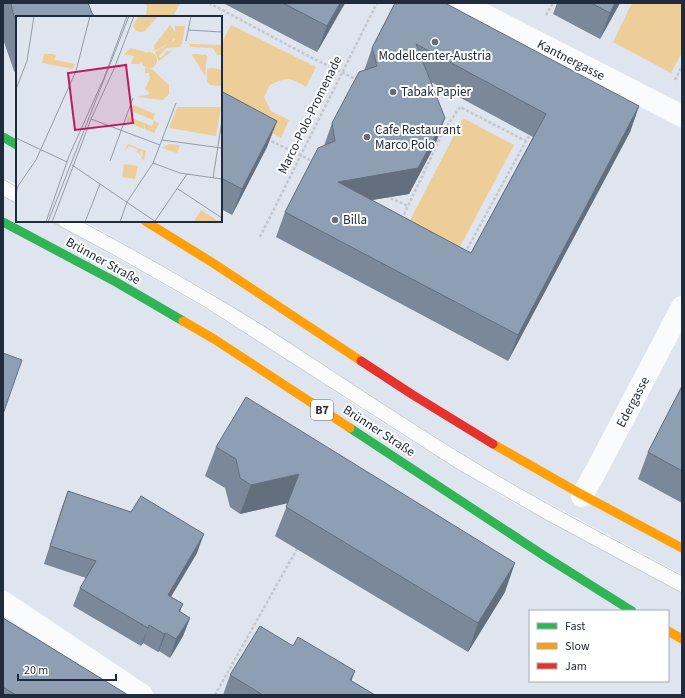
<svg xmlns="http://www.w3.org/2000/svg" width="685" height="698" viewBox="0 0 685 698" font-family="'Source Sans 3',sans-serif">
  <style>
    .green { fill: #eece98 }
    .lines { fill: none; stroke-linecap: round; stroke-linejoin: round }
    .path { stroke: #c4c6cc; stroke-width: 2.5; stroke-dasharray: 3 2; stroke-linecap: butt }
    .lane { stroke: #fafbfd; stroke-width: 16 }
    .street { stroke: #fafbfd; stroke-width: 22 }
    .fast { stroke: #30b455; stroke-width: 9 }
    .slow { stroke: #ff9f0a; stroke-width: 9 }
    .jam { stroke: #e5322d; stroke-width: 9 }
    .tram { stroke: #c9cccf; stroke-width: 1 }
    .wall { fill: #7a889a; fill-rule: evenodd }
    .shaded-wall { fill: #636f7d }
    .building { fill: #8e9eb3; stroke: #636f7d; fill-rule: evenodd }
    .poi-dot { fill: #626d7b; stroke: #fff; stroke-width: 1.5 }
    .labels { text-anchor: middle; dominant-baseline: central; stroke-width: 4; stroke-linejoin: round; paint-order: stroke }
    .shield { fill: #fff; stroke: #636b77; stroke-width: 1 }
    .shield-label { font-size: 12px; font-weight: bold; fill: #202c3d }
    .poi-label { font-size: 13px; fill: #202c3d; stroke: #fff; text-anchor: start }
    .street-label { font-size: 13px; fill: #202c3d; stroke: #fff }
    .inset-road { fill: none; stroke: #929ba8; stroke-width: 1 }
    .view { fill: #c2185b; fill-opacity: 0.15; stroke: #c2185b; stroke-width: 2 }
    .inset-edge { fill: none; stroke: #202c3d; stroke-width: 2 }
  </style>
  <rect width="100%" height="100%" fill="#dee5ef"/>
  <g class="green">
    <path d="M144,3H180L173,17H146L147,6Z"/>
    <path d="M632,3H682V52L671,73L613,42Z"/>
    <path d="M231,25L316,67L306,87C289,77 287,77 270,85L264,97L271,111L289,120L281,138L221,106V44Z"/>
    <path d="M463,118L514,145L454,258L404,232Z"/>
  </g>
  <g class="lines">
    <g class="path">
      <path d="M209,3L314,59L342,72L357,80"/>
      <path d="M546,15L553,3"/>
      <path d="M675,80L682,66"/>
      <path d="M440,127L444,130L460,107L526,141L530,135"/>
      <path d="M267,139L314,162"/>
      <path d="M386,196L408,206L444,130"/>
      <path d="M402,219L408,206"/>
      <path d="M260,237L377,3"/>
      <path d="M465,253L526,141"/>
      <path d="M215,695L297,549"/>
    </g>
    <g class="lane">
      <path d="M3,187L17,194"/>
      <path d="M67,221L89,233L207,300L310,365L371,406L464,464L511,492L682,584"/>
    </g>
    <g class="street">
      <path d="M461,3L682,116"/>
      <path d="M582,496L598,467L682,307"/>
      <path d="M3,602L142,695"/>
    </g>
    <g class="fast">
      <path d="M3,137L17,145"/>
      <path d="M3,222L116,282L183,321"/>
      <path d="M350,428L546,557L632,611"/>
    </g>
    <g class="slow">
      <path d="M145,221L213,263L361,361"/>
      <path d="M183,321L214,339L350,428"/>
      <path d="M493,444L579,493L682,548"/>
      <path d="M668,631L682,639"/>
    </g>
    <path class="jam" d="M361,361L413,395L493,444"/>
    <g class="tram">
      <path d="M3,179L17,187"/>
      <path d="M3,196L17,204"/>
      <path d="M50,221L108,252L203,306L457,469L548,521L682,593"/>
      <path d="M81,221C144,255 206,290 267,328C334,371 399,416 467,457C537,500 610,537 682,576"/>
    </g>
  </g>
  <g class="wall">
    <path d="M3,3H88L17,17V75L14,71L3,39Z"/>
    <path d="M223,3H345L317,52Z"/>
    <path d="M395,3L639,106L630,132L508,361L276,237L285,212L324,146L332,123L364,71L372,48ZM431,82L533,137L471,253L372,200L409,194L436,143Z"/>
    <path d="M557,3H620L600,39L553,14Z"/>
    <path d="M221,91L277,121L267,147L232,215L221,209Z"/>
    <path d="M682,386V503L638,479L648,452Z"/>
    <path d="M216,447L505,592L468,652L275,536L288,503L240,514L230,507L225,488L205,476Z"/>
    <path d="M68,491L197,553L171,597L183,604L180,612L190,618L183,636L170,658L159,651L158,652L143,643L141,646L73,606L80,588L86,578L44,564L61,510Z"/>
    <path d="M3,618L128,695H3Z"/>
    <path d="M230,675L352,681L375,695H223Z"/>
  </g>
  <g class="shaded-wall">
    <path d="M340,3H345L317,52L327,26Z"/>
    <path d="M615,3H620L600,39L610,13Z"/>
    <path d="M639,106L630,132L508,361L518,335Z"/>
    <path d="M445,118L436,143L409,194L328,207L338,182Z"/>
    <path d="M277,121L267,147L232,215L242,189Z"/>
    <path d="M299,474L288,503L240,514L251,485Z"/>
    <path d="M204,534L197,553L161,613L168,595Z"/>
    <path d="M515,563L505,592L468,652L478,623Z"/>
    <path d="M190,618L183,636L170,658L176,639Z"/>
    <path d="M149,625L143,643L141,646L148,628Z"/>
    <path d="M166,633L159,651L158,652L164,634Z"/>
    <path d="M355,671L347,693L350,680Z"/>
  </g>
  <g class="building">
    <path d="M11,3H88L92,13L95,17H17V25L13,13Z"/>
    <path d="M283,3H340L327,26Z"/>
    <path d="M395,3H445L639,106L518,335L285,212L318,148L335,141L332,123L359,72L377,66L372,48ZM416,44L546,114L471,253L338,182L418,168L445,118Z"/>
    <path d="M591,3H615L610,13Z"/>
    <path d="M221,91L277,121L242,189L221,178Z"/>
    <path d="M3,353L22,360L3,414Z"/>
    <path d="M682,386V471L648,452Z"/>
    <path d="M246,397L515,563L478,623L286,507L299,474L251,485L240,478L236,459L216,447Z"/>
    <path d="M68,491L131,512L141,496L204,534L168,595L183,604L179,611L190,618L176,639L166,633L164,634L149,625L148,628L80,588L96,561L50,546Z"/>
    <path d="M3,618L128,695H16L3,687Z"/>
    <path d="M260,626L293,646L298,637L355,671L350,680L375,695H263L230,675Z"/>
  </g>
  <g class="poi-dot">
    <circle cx="435" cy="42" r="4"/>
    <circle cx="393" cy="92" r="4"/>
    <circle cx="367" cy="137" r="4"/>
    <circle cx="335" cy="220" r="4"/>
  </g>
  <g class="labels">
    <rect class="shield" x="311" y="400" width="22" height="20" rx="3"/>
    <g class="shield-label">
      <text x="322" y="410">B7</text>
    </g>
    <g class="poi-label">
      <text x="435" y="56" text-anchor="middle">Modellcenter-Austria</text>
      <text x="401" y="92">Tabak Papier</text>
      <text x="375" y="130">Cafe Restaurant<tspan x="375" dy="15">Marco Polo</tspan></text>
      <text x="343" y="220">Billa</text>
    </g>
    <g class="street-label">
      <text transform="translate(571 60) rotate(27)">Kantnergasse</text>
      <text transform="translate(310 115) rotate(-64)">Marco-Polo-Promenade</text>
      <text transform="translate(103 261) rotate(29)">Brünner Straße</text>
      <text transform="translate(633 402) rotate(-62)">Edergasse</text>
      <text transform="translate(379 431) rotate(33)">Brünner Straße</text>
    </g>
  </g>
  <g transform="translate(16 16)">
    <rect width="206" height="206" fill="#dee5ef"/>
    <path d="M122,0H142L129,15L125,16L120,15L117,10ZM154,9L160,17L158,24L156,22L157,25L152,28L138,35V30ZM159,10H169L166,28L163,31L150,32L143,40L145,42L151,35H156L143,45L139,36L159,24ZM172,25L174,28L206,29V39H201L197,32L174,31ZM115,32L129,36L124,48H115L118,40L108,38ZM125 44a8 8 0 1 1 16 0a8 8 0 1 1-16 0ZM28,38H37L40,39L39,44L59,48L57,53L26,47ZM177,38L191,39L189,60L176,39ZM129,52L136,53L153,69V78L147,84L119,81L131,79L134,77L129,73L134,62L133,57H129ZM196,52L206,54V70L194,69L191,66V53ZM117,89L139,98L137,104L115,95ZM161,91H205L200,120L153,112ZM113,101L136,110L138,105L143,107L138,117L129,113L128,108V113L111,106ZM112,128L130,135L128,144L125,142L127,138L126,135L123,136L126,139L120,136L122,134L113,130L108,136ZM153,128L164,129L161,137L146,132ZM108,148L122,150L119,163L106,161ZM185,194L204,206H180L178,205Z" fill="#eece98"/>
    <path class="inset-road" d="M172,14L206,16M170,25L175,0M0,73L11,45L18,0M75,103L144,129M0,122L51,146M146,124L206,132M94,145L117,82M137,147L164,157L206,163M56,149L140,206M197,162L206,104M162,173L206,202M0,177L2,170L20,144L60,55L74,0M139,205L171,158M30,206L53,140L88,62L111,0M32,206L113,0M36,206L75,103L98,53L118,0M69,206L84,168M104,206L111,186L137,147L160,87"/>
    <path class="view" d="M110,49L117,107L59,114L52,57Z"/>
    <rect width="206" height="206" class="inset-edge"/>
  </g>
  <rect width="685" height="698" fill="none" stroke="#202c3d" stroke-width="8"/>
  <rect x="529" y="610" width="140" height="72" fill="#ffffff" stroke="#a6abb1"/>
  <rect x="537" y="623" width="20" height="6" fill="#30b455" stroke="#a6abb1"/>
  <text x="565" y="630" font-size="12" fill="#202c3d">Fast</text>
  <rect x="537" y="643" width="20" height="6" fill="#ff9f0a" stroke="#a6abb1"/>
  <text x="565" y="650" font-size="12" fill="#202c3d">Slow</text>
  <rect x="537" y="663" width="20" height="6" fill="#e5322d" stroke="#a6abb1"/>
  <text x="565" y="670" font-size="12" fill="#202c3d">Jam</text>
  <path d="M18 674v6h98v-6" fill="none" stroke="#202c3d" stroke-width="2"/>
  <text x="24" y="674" font-size="12" fill="#202c3d" stroke="#ffffff" stroke-width="3" paint-order="stroke">20 m</text>
</svg>
